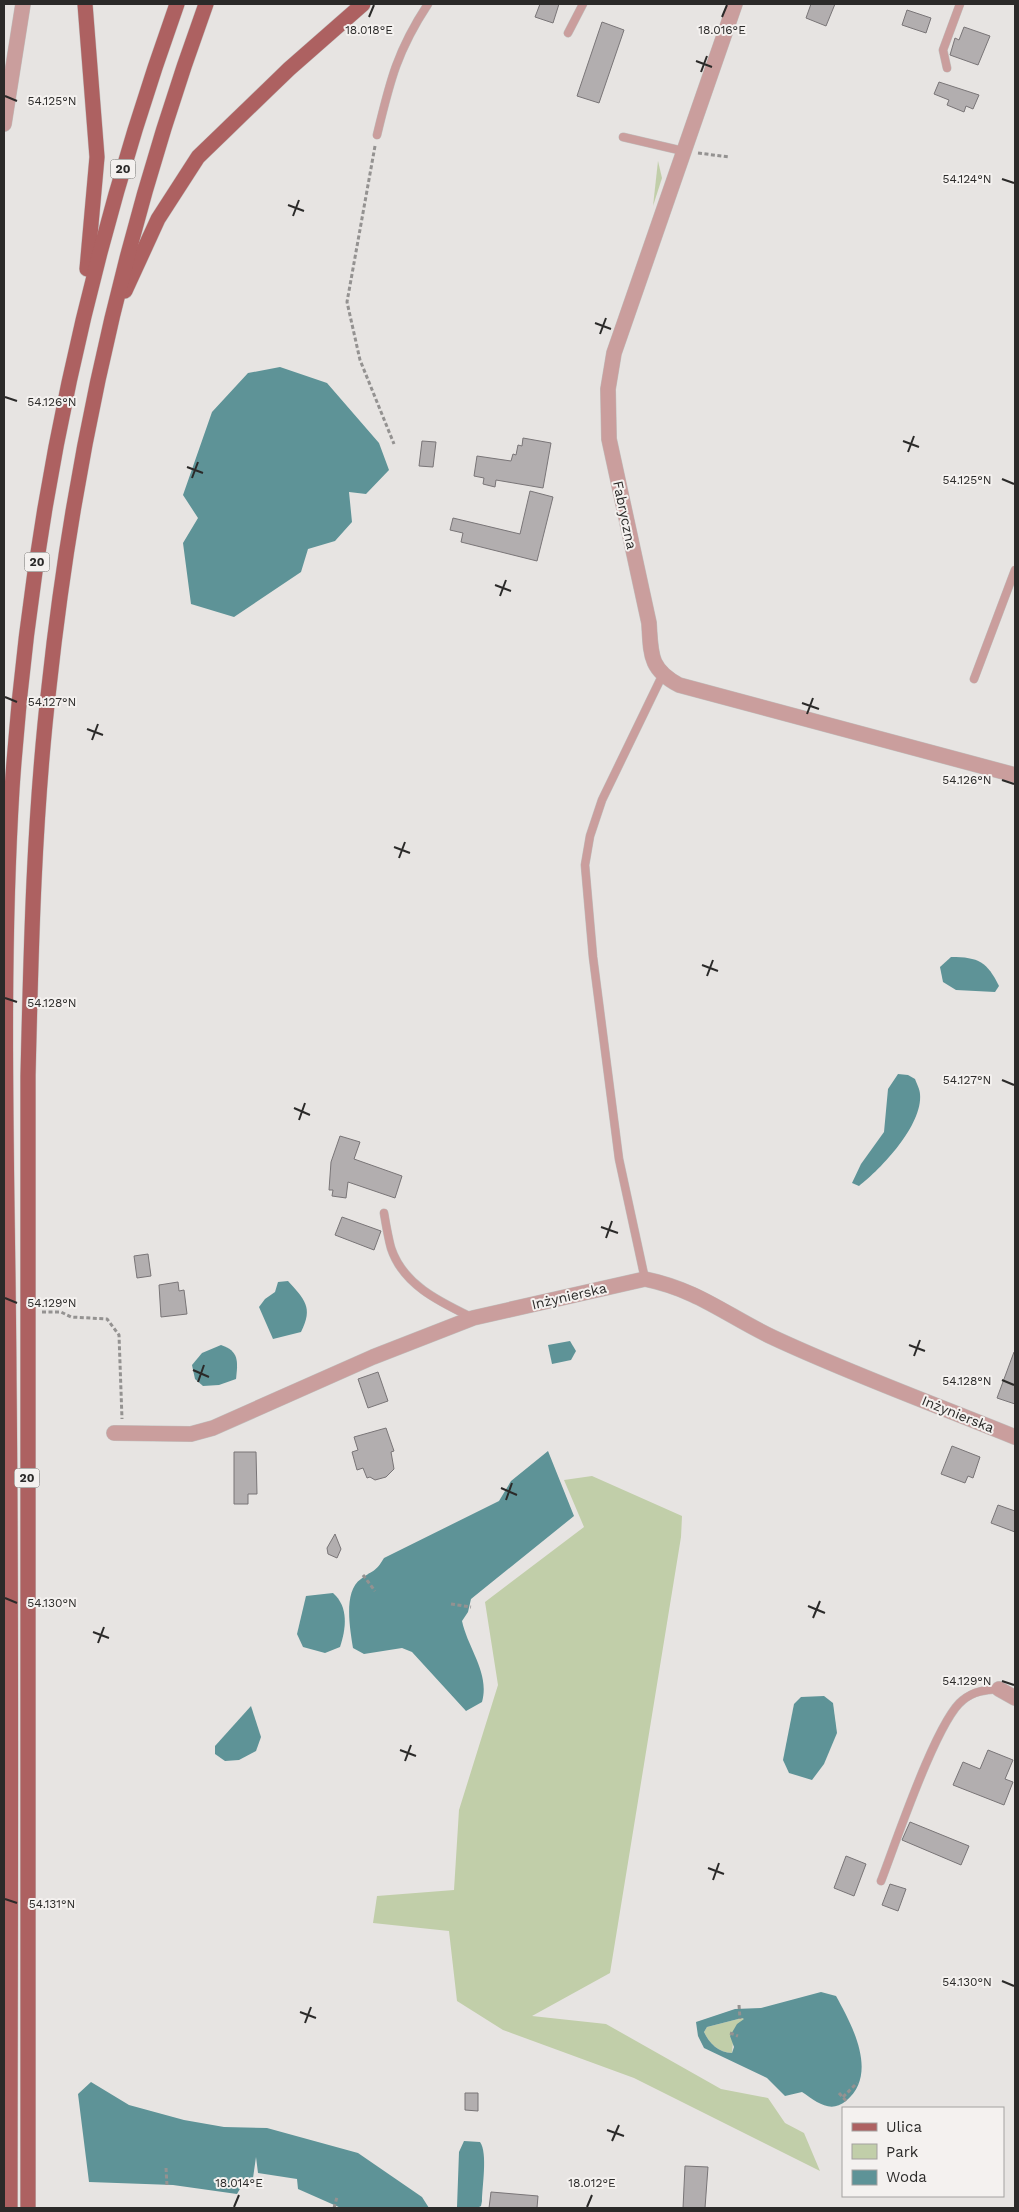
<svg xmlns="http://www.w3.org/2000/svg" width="1019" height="2212" viewBox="0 0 1019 2212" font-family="'Work Sans',sans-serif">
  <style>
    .green { fill: #c1cea9 }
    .water { fill: #5e9397; fill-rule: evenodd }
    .building { fill: #b2aeaf; stroke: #797577 }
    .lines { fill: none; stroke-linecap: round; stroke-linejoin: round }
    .service-casing { stroke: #c1bfbd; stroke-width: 9 }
    .minor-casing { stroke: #c1bfbd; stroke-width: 16 }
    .primary-casing { stroke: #c1bfbd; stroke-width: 16 }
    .path { stroke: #949291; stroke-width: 3; stroke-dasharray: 4 2.5; stroke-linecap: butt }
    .service { stroke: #ca9e9d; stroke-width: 8 }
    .minor { stroke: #ca9e9d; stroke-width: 15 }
    .primary { stroke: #ad6161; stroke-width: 15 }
    .ticks { fill: none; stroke: #2b2a29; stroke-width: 2 }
    .labels { text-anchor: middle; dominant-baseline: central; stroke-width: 4; stroke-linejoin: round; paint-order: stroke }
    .shield { fill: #f4f1ef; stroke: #676664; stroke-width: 1 }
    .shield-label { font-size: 12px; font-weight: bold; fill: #2b2a29 }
    .street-label { font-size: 14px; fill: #2b2a29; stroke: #f4f1ef }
    .ticks-label { font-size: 12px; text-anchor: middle; fill: #2b2a29; stroke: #f4f1ef; stroke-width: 4; stroke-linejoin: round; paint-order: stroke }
  </style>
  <rect width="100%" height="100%" fill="#e7e4e2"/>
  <g class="green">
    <path d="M658,161L662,178L653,206Z"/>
    <path d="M592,1476L682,1516L681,1537L610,1973L532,2016L606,2024L721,2089L768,2098L785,2123L804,2133L820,2171L634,2078L503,2030L457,2001L449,1931L373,1923L377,1896L454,1890L459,1810L498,1685L485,1602L584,1527L564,1480Z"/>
    <path d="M742,2018L745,2019L733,2042L732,2053C719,2053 709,2043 704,2032L707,2027Z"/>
  </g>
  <g class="water">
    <path d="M280,367L327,383L379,443L389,470L366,494L349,492L352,522L335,541L308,549L301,572L234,617L191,604L183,543L198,518L183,495L212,412L248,373Z"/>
    <path d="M951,957C979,957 987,962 999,986L995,992L956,990L943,982L940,967Z"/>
    <path d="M898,1074L908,1075L915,1079C917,1084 920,1090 920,1094C923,1125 881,1169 859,1186L852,1183L861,1164L884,1132L888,1089Z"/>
    <path d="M288,1281C304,1299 314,1307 301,1332L273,1339L259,1307L265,1299L275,1292L278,1282Z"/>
    <path d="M570,1341L576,1351L571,1360L552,1364L548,1345Z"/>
    <path d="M221,1345C239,1351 238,1361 236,1379L219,1385L203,1386L195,1379L192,1365L202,1353Z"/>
    <path d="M548,1451L574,1516L471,1599L468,1612L462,1621C468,1649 490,1673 482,1702L466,1711L412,1652L402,1648L364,1654L353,1648C350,1629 343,1591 361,1579C374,1569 375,1573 384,1558L499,1501L511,1481Z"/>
    <path d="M333,1593C349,1607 346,1629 340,1647L325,1653L303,1647L297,1634L306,1596Z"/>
    <path d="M824,1696L833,1703L837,1733L824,1764L812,1780L789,1773L783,1760L794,1704L801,1697Z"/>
    <path d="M251,1706L261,1737L256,1751L239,1760L225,1761L215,1754V1746Z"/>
    <path d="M821,1992L836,1996C852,2025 879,2074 846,2101C830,2114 817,2102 802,2092L785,2096L767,2078L704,2048L698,2036L696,2022L735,2009L761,2008ZM742,2018L744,2019L737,2024L730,2036L734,2047L732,2053C719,2053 709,2043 704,2032L707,2027Z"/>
    <path d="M91,2082L129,2105L184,2120L224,2127L267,2128L358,2153L422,2197L429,2208H341L298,2189L297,2179L258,2173L256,2157L253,2178L245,2180L237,2194L173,2185L89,2182L78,2094Z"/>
    <path d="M464,2141L480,2142C488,2153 482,2187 482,2201L481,2206C475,2210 464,2209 457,2207L459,2152Z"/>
  </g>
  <g class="building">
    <path d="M540,4H559L553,23L535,17Z"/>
    <path d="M811,4H835L826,26L806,18Z"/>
    <path d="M907,10L931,18L926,33L902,25Z"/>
    <path d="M602,22L624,30L599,103L577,96Z"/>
    <path d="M964,27L990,36L978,65L950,55L955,38L959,40Z"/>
    <path d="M939,82L979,95L973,109L966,106L964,112L947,105L949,100L934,94Z"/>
    <path d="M523,438L551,443L543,488L496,480L495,487L483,484L484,478L474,476L477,456L511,461L513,454L516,455L518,445L522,446Z"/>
    <path d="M422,441L436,442L433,467L419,466Z"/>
    <path d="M530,491L553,497L537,561L461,542L463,533L450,530L453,518L520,534Z"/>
    <path d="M340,1136L360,1142L354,1159L402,1176L395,1198L348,1182L346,1198L332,1196L333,1190H329L331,1162Z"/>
    <path d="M342,1217L381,1231L374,1250L335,1235Z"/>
    <path d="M148,1254L151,1276L137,1278L134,1256Z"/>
    <path d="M178,1282L179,1291L184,1290L187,1314L161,1317L159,1285Z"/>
    <path d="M1014,1352L1015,1353V1404L997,1398Z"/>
    <path d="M378,1372L388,1401L368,1408L358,1379Z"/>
    <path d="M386,1428L394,1451L391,1452L394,1469L386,1477L375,1480L370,1477L367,1478L363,1468L357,1470L352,1452L358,1450L354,1437Z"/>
    <path d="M952,1446L980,1457L973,1478L968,1476L965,1483L941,1474Z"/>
    <path d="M234,1452H256L257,1494H248V1504H234Z"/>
    <path d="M998,1505L1015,1511V1532L991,1523Z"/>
    <path d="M335,1534L341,1549L337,1558L328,1554L327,1548Z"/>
    <path d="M988,1750L1013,1760L1005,1779L1013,1782L1004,1805L953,1785L963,1762L980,1769Z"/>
    <path d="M910,1822L969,1846L961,1865L902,1840Z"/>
    <path d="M846,1856L866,1864L854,1896L834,1888Z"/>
    <path d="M890,1884L906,1889L898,1911L882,1905Z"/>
    <path d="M465,2093H478V2111L465,2110Z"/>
    <path d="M685,2166L708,2167L705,2208H683Z"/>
    <path d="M491,2192L538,2196L537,2208H489Z"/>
  </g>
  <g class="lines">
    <defs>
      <g id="service">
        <path d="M568,33L583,4"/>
        <path d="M947,68L943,50L960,4"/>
        <path d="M377,135C390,81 397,51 428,4"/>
        <path d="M623,137L683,151"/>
        <path d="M974,679L1015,570"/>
        <path d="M384,1213C386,1225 388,1237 391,1248C403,1285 440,1302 473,1318"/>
        <path d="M645,1279L619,1159L593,957L585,865L590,836L602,800L662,676"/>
        <path d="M881,1881C895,1845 937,1719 963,1700C974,1691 985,1690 999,1689"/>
      </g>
      <g id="minor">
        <path d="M735,4L614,353L608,389L609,439L649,623C651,654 649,669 679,685L1015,775"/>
        <path d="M4,124L23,4"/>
        <path d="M114,1433L191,1434L213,1428L373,1357L473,1318L645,1279C698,1290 726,1315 772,1337C851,1374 934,1404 1015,1437"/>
        <path d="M999,1689L1015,1698"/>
      </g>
      <g id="primary">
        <path d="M85,4L97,157L87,269"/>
        <path d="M125,291L158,219L198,157L289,69L363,4"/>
        <path d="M10,2208C10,1933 12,1657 9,1381C8,1184 0,986 12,789C30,521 87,256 177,4"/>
        <path d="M28,2208V1076C31,947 34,816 49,687C74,454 126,224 206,4"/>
      </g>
    </defs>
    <use href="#service" class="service-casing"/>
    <use href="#minor" class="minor-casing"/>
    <use href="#primary" class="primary-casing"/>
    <g class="path">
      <path d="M375,146L347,302L360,360L394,444"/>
      <path d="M698,153L729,157"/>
      <path d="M42,1312H61L71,1317L107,1319L119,1335L122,1419"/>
      <path d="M363,1575L375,1591"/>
      <path d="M451,1604L471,1607"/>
      <path d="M739,2005L740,2019"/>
      <path d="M730,2033L738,2036"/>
      <path d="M839,2093L847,2102"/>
      <path d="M843,2097L857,2083"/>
      <path d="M166,2168L167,2186"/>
      <path d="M334,2208L337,2197"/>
    </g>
    <use href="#service" class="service"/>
    <use href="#minor" class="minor"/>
    <use href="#primary" class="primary"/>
  </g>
  <path class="ticks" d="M369,17L374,5M722,17L727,5M696,61L712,67M701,72L707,56M5,96L17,101M1002,179L1014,183M288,205L304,211M293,216L299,200M595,323L611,329M600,334L606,318M5,397L17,401M903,441L919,447M908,452L914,436M187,467L203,473M192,478L198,462M1002,479L1014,484M495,585L511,591M500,596L506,580M5,697L17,702M802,703L819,709M807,714L813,698M87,729L103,735M92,740L98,724M1002,780L1014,784M394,847L410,853M399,858L405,842M702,965L718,971M707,976L713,960M5,998L17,1002M1002,1080L1014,1085M294,1108L310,1115M299,1120L305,1103M601,1227L618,1233M606,1238L612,1221M5,1298L17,1303M909,1345L925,1351M914,1356L920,1340M193,1370L209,1377M1002,1380L1014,1385M198,1382L204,1365M501,1488L517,1495M506,1500L512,1483M5,1598L17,1603M808,1606L825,1613M813,1618L820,1601M93,1632L109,1638M98,1643L104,1627M1002,1681L1014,1685M400,1750L416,1756M405,1761L411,1745M708,1868L724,1874M713,1880L719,1863M5,1899L17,1903M1002,1981L1014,1986M300,2012L316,2018M305,2023L311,2007M607,2130L624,2136M612,2141L619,2125M234,2207L239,2195M587,2207L592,2195"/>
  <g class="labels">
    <g class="shield">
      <rect x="110.5" y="159.5" width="25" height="19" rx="4"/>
      <rect x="24.5" y="552.5" width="25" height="19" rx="4"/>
      <rect x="14.5" y="1468.5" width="25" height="19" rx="4"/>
    </g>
    <g class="shield-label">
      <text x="123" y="169">20</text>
      <text x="37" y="562">20</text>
      <text x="27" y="1478">20</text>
    </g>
    <g class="street-label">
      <text transform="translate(625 515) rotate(78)">Fabryczna</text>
      <text transform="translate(569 1296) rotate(-13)">Inżynierska</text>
      <text transform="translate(958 1414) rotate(22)">Inżynierska</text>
    </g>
  </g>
  <g class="ticks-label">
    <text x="369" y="34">18.018°E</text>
    <text x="722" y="34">18.016°E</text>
    <text x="52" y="105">54.125°N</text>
    <text x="967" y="183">54.124°N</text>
    <text x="52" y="406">54.126°N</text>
    <text x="967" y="484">54.125°N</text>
    <text x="52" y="706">54.127°N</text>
    <text x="967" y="784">54.126°N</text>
    <text x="52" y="1007">54.128°N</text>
    <text x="967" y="1084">54.127°N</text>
    <text x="52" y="1307">54.129°N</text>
    <text x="967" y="1385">54.128°N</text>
    <text x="52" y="1607">54.130°N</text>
    <text x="967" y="1685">54.129°N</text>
    <text x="52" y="1908">54.131°N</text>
    <text x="967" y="1986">54.130°N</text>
    <text x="239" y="2187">18.014°E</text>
    <text x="592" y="2187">18.012°E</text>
  </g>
  <rect width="1019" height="2212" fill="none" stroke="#2b2a29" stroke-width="10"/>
  <rect x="842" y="2107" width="162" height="90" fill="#f4f1ef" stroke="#a4a1a0"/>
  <rect x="852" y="2123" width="25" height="8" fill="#ad6161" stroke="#a4a1a0"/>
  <text x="886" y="2132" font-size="15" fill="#2b2a29">Ulica</text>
  <rect x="852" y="2144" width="25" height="15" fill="#c1cea9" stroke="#a4a1a0"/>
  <text x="886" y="2157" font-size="15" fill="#2b2a29">Park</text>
  <rect x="852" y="2170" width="25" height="15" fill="#5e9397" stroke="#a4a1a0"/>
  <text x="886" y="2182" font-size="15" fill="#2b2a29">Woda</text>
</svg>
